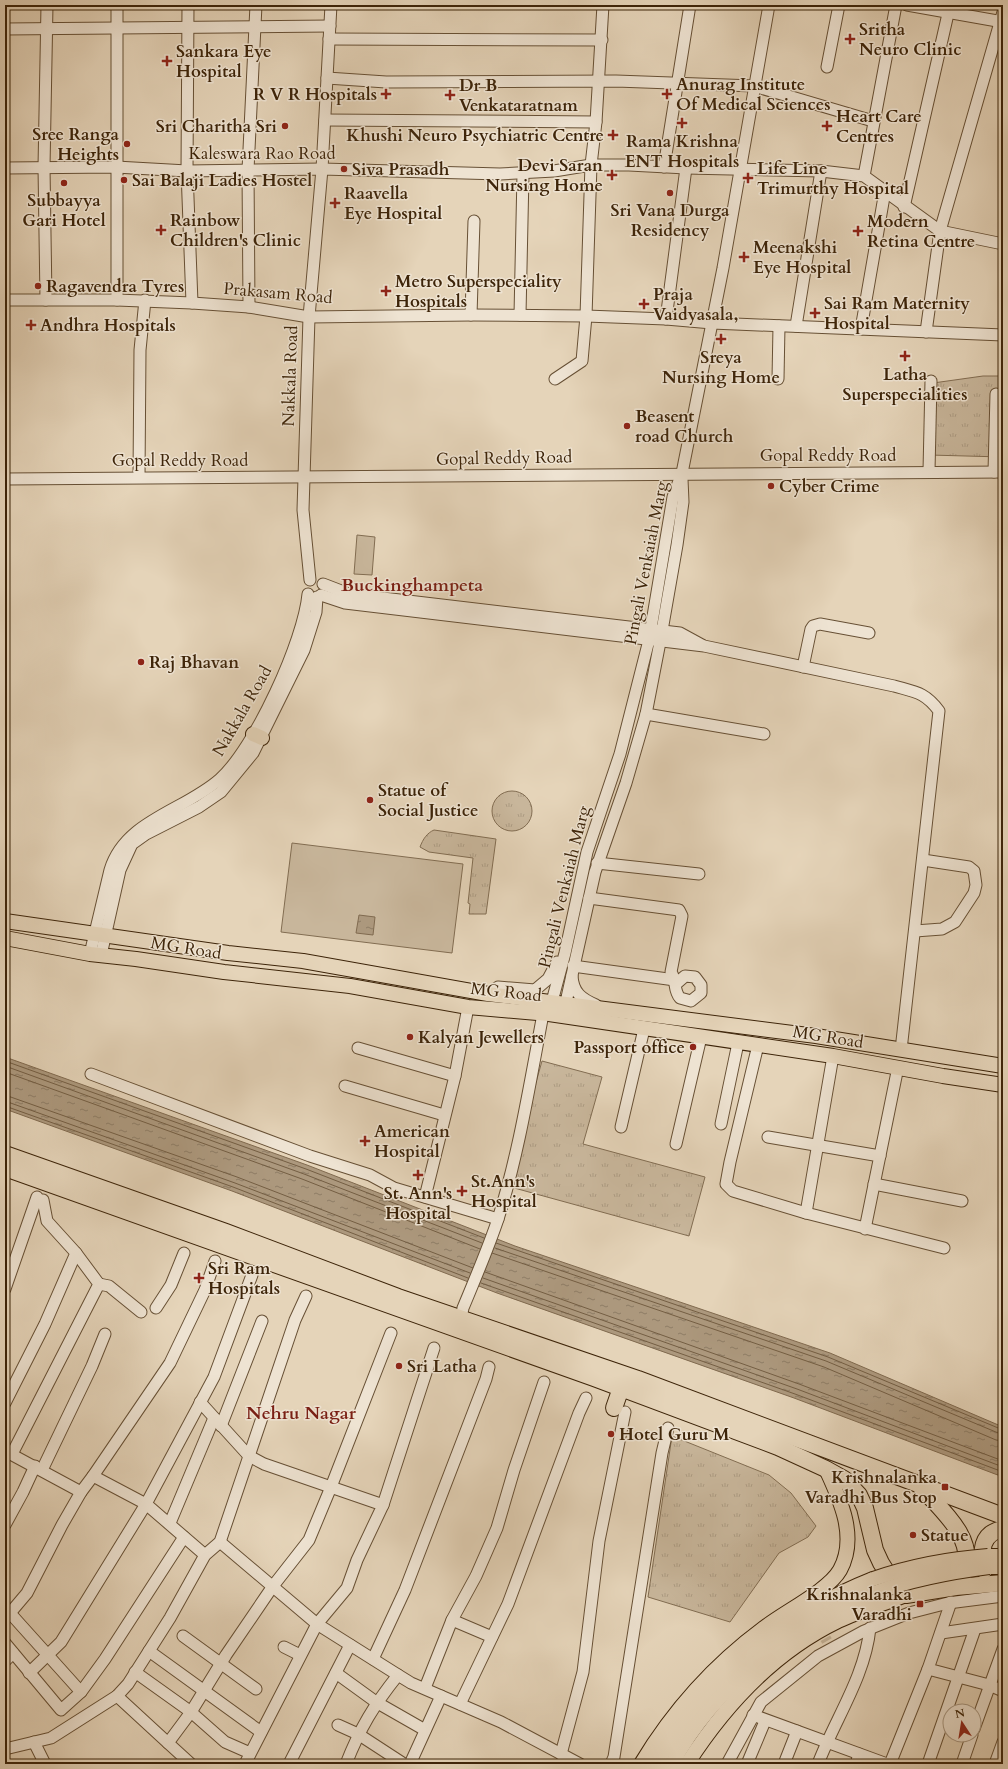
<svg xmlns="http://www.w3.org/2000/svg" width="1008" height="1769" viewBox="0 0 1008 1769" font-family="Cardo,serif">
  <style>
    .grass { fill: url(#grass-tufts); stroke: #826d52 }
    .garden { fill: #c8b69b; stroke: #826d52 }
    .water { fill: url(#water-ripples); stroke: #806a4f }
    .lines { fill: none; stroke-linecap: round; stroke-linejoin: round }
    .shore { stroke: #745e43; stroke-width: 1 }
    .minor-tunnel { stroke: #c3b196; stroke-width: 11; stroke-dasharray: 11 5.5; stroke-linecap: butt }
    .minor-casing { stroke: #675035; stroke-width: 13 }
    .major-casing { stroke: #3d2409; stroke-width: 16 }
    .highway-casing { stroke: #3d2409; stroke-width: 18 }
    .minor { stroke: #eee3d2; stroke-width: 11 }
    .major { stroke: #e5d4b9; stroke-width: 14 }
    .highway { stroke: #e5d4b9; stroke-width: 16 }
    .major-bridge-casing { stroke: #3d2409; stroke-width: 16; stroke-linecap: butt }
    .major-bridge { stroke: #e5d4b9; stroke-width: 14 }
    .poi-dot { fill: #8f2418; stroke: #eee3d2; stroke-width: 1.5 }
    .labels { text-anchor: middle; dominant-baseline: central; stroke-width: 3; stroke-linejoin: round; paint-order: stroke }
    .poi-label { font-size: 17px; font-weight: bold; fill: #3d2409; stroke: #eee3d2; text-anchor: start }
    .street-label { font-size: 17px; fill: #3d2409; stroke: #eee3d2 }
    .neighbourhood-label { font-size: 18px; font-weight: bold; fill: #7a1f14; stroke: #eee3d2 }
  </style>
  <defs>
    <pattern id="grass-tufts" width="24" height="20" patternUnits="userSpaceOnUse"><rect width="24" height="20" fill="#c8b69b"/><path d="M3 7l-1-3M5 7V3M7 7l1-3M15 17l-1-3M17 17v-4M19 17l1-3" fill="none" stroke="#ad9c84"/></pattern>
    <pattern id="water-ripples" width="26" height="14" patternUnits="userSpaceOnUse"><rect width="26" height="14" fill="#ac987d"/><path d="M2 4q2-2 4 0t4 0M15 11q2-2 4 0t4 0" fill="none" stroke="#8d7c65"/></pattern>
  </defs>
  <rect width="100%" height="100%" fill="#e5d4b9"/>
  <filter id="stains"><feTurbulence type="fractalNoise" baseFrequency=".005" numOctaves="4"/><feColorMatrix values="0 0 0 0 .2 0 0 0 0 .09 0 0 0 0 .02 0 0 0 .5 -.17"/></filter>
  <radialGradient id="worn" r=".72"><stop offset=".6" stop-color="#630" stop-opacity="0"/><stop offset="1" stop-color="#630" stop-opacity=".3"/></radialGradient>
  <g class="grass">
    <path d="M983,376H1003V457L929,455L926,384Z"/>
    <circle cx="512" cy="811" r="20"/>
    <path d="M434,830L496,839L486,914H469L470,904L468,903L473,858L429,852L420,847C423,839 427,833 434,830Z"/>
    <path d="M542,1061L602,1077L583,1144L705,1177L689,1236L507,1186Z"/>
    <path d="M672,1436L769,1475L791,1493L816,1526L808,1537L779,1553L730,1622L648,1597Z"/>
  </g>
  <g class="garden">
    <path d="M357,535L375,537L372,575L354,574Z"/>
    <path d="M292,843L463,864L452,953L281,932Z"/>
  </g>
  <g class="water">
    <path d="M359,915L375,917L373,935L356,933Z"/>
    <path d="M5,1057L307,1165L515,1246L830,1353L1003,1427V1477L794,1398L497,1293L232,1191L5,1109Z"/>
  </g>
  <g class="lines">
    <g class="shore">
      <path d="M5,1061L306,1169L484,1238"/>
      <path d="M5,1066L304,1174L482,1243"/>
      <path d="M5,1072L302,1179L480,1249"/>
      <path d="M5,1095L237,1177L473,1268"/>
      <path d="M5,1101L235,1183L470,1273"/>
      <path d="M5,1106L233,1187L468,1278"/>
      <path d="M496,1243L828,1357L1003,1430"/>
      <path d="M495,1248L826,1361L1003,1435"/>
      <path d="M492,1253L824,1367L996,1440L1003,1441"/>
      <path d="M485,1272L799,1384L1003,1461"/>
      <path d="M483,1278L797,1389L1003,1467"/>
      <path d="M481,1283L795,1394L1003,1472"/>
    </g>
    <path class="minor-tunnel" d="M817,1624L827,1641"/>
    <defs>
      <g id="minor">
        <path d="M188,5L187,171L192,303"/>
        <path d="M907,5L1003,22"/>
        <path d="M5,29L330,26"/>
        <path d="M329,39L602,40"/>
        <path d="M827,67L839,5"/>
        <path d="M327,78L386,82L616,81L754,86L873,121"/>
        <path d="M325,120L596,122"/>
        <path d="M664,167L690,5"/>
        <path d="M5,168L116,167L187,171L322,169L500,174L554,171L591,165H629L686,168L821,171L864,176L940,231L1003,244"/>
        <path d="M864,176L896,5"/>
        <path d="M904,207L950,5"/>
        <path d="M5,300H117L192,303L249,307L309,317L471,315L586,316L666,319L712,323L1003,335"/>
        <path d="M46,300L44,167L47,5"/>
        <path d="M117,300V5"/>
        <path d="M249,307L248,170L256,5"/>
        <path d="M471,315L474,221"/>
        <path d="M520,315L523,174"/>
        <path d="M666,319L686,168"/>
        <path d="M796,326L821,171"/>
        <path d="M861,329L885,191"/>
        <path d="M926,332L940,231L1003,12"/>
        <path d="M555,379L582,361L586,316L591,165L596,122L603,5"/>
        <path d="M778,379L779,326"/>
        <path d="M929,471L931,381"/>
        <path d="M994,472L996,394"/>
        <path d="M139,477L140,350L145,300"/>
        <path d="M5,479L1003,472"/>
        <path d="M310,580L303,510L309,317L322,169L331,5"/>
        <path d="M323,584L349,594L680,633L702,645"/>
        <path d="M321,595L345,603L704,646L894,686C915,692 925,692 939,711L901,1050"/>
        <path d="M803,667L811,629L813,626L820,624L869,633"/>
        <path d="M646,714L764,734"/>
        <path d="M597,863L699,874"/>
        <path d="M589,898L679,910L682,916L671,972C677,981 673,990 680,998L691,1001L701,993V985L695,977L685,976L677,983"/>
        <path d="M915,931L942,929L955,922L974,893L976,885L974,871L969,867L923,860"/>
        <path d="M90,954L110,870C125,820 184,811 220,779C255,748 304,640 308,594"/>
        <path d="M101,955L120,870L132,844L146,834L199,807L221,792L253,753L304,650L316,612L317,597"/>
        <path d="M573,966L675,980"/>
        <path d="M572,976C573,993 582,999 596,1005"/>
        <path d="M488,994L498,987L535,990L548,979L557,962"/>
        <path d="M550,1009L565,953L587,852L620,754L649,640L673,497L682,473L723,268L769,5"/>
        <path d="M564,1011L595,872L626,783L646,714L660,642L677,545L683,502L682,479"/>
        <path d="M758,1045L730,1162L726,1184L733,1191L806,1213L944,1248"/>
        <path d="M358,1048L455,1076"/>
        <path d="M91,1074L310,1156L370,1175L394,1188L498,1219"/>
        <path d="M345,1086L444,1115"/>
        <path d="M721,1124L738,1043"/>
        <path d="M621,1127L644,1029"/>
        <path d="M768,1137L880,1156"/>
        <path d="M676,1144L701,1037"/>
        <path d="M874,1184L962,1201"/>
        <path d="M425,1197L455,1076L468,1007"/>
        <path d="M806,1213L833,1056"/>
        <path d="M865,1229L898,1067"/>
        <path d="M99,1284L109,1286L141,1312"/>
        <path d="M5,1289L37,1197"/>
        <path d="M156,1308L171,1285L184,1253"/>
        <path d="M461,1318L463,1308C475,1279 488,1249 498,1219C519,1153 530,1082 543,1014"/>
        <path d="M200,1402L249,1456L264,1464L383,1505L357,1560L347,1588L317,1624L245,1764"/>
        <path d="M5,1403L45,1324L76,1253L47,1221L43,1200"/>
        <path d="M221,1426L262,1321"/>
        <path d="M5,1451L81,1492L93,1476L146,1504L205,1555"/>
        <path d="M12,1454L99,1284L76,1253"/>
        <path d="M42,1470L92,1366L105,1334"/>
        <path d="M93,1476L170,1363L205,1290L215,1261"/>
        <path d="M383,1505L434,1348"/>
        <path d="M170,1523L214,1418"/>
        <path d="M5,1525L23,1492L35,1466"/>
        <path d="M220,1542L317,1624L398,1675L411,1683L501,1722L580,1764"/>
        <path d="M10,1613L81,1692"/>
        <path d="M5,1619L27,1593L62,1525L81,1492"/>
        <path d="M452,1620L492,1637"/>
        <path d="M941,1633L1003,1624"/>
        <path d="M183,1636L256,1689"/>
        <path d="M5,1643L61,1710L81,1692L105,1659L184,1537"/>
        <path d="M284,1647L300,1655"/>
        <path d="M149,1651L261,1732"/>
        <path d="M373,1659L405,1590L486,1379L489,1367"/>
        <path d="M5,1661L13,1653"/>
        <path d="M928,1669L989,1685L1003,1691"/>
        <path d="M135,1672L191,1712L225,1742L250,1753"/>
        <path d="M29,1673L61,1642L146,1504L214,1377L252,1275"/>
        <path d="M336,1673L376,1702L425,1730"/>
        <path d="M425,1688L452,1620L476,1576L497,1528L514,1470L544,1382"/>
        <path d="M460,1704L508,1604L579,1413L586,1398"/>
        <path d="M753,1715L887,1764"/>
        <path d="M338,1725L358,1734L404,1764"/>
        <path d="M974,1729L1003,1649"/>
        <path d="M34,1742L45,1764"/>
        <path d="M168,1743L117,1696L128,1684L170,1618L205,1555L220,1542L295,1320L306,1296"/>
        <path d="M5,1749L51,1738L117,1696"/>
        <path d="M561,1754L583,1672L599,1541L625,1412"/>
        <path d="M191,1764L168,1743L191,1712L226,1655L273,1586L309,1540L331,1487L391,1333"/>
        <path d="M289,1764L350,1645"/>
        <path d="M346,1764C360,1728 374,1705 398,1675"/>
        <path d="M410,1764L441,1696"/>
        <path d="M611,1764L614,1757L662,1453L668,1428"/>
        <path d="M727,1764L761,1702L818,1656L864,1631L909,1613L948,1603L1003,1596"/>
        <path d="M747,1764L765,1721"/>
        <path d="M784,1764L797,1731"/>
        <path d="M818,1764C835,1719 865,1677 870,1628"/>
        <path d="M856,1764L859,1754"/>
        <path d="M890,1764L928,1669L951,1602"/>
        <path d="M928,1764L975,1629"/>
        <path d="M962,1764L972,1735"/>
        <path d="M995,1764L1003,1742"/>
      </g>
      <g id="major">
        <path d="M253,734L262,738"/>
        <path d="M5,921L228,953L303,961L488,994L816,1036L1003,1066"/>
        <path d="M5,938L90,954L136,959L224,972L350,986L468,1007L549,1014L833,1056L943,1076L1003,1085"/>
        <path d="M988,1556H1003"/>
        <path d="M989,1567H1003"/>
        <path d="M641,1764C673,1711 714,1665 764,1628C784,1612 828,1591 840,1570C858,1537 840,1499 826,1469"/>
        <path d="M656,1764C709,1677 778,1617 873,1579"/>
        <path d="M672,1764C712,1689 796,1620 877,1592"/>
        <path d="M687,1764C725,1705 774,1652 838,1621C860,1611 883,1604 906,1595"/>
      </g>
      <g id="highway">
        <path d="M5,1154L226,1232L398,1297L638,1379L1003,1516"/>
        <path d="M5,1168L594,1378L778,1447L826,1469L844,1479L859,1495L865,1508L875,1550L881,1563L898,1590L906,1595L956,1587L1003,1583"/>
        <path d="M614,1408L621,1388"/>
        <path d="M921,1487C942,1511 975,1537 965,1572"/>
        <path d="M984,1570C981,1552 980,1533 1003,1529"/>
      </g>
    </defs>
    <use href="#minor" class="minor-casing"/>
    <use href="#major" class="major-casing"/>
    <use href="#highway" class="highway-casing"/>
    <use href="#minor" class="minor"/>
    <use href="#major" class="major"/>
    <use href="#highway" class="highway"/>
    <defs>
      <g id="major-bridge">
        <path d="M873,1579C911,1566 948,1559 988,1556"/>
        <path d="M877,1592C913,1579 950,1572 989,1567"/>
      </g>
    </defs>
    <use href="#major-bridge" class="major-bridge-casing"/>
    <use href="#major-bridge" class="major-bridge"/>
  </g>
  <g class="poi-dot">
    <path d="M848 33h4v4h4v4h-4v4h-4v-4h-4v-4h4z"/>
    <path d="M165 55h4v4h4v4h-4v4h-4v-4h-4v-4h4z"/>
    <path d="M384 88h4v4h4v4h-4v4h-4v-4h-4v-4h4z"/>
    <path d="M665 88h4v4h4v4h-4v4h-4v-4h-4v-4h4z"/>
    <path d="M448 89h4v4h4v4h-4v4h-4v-4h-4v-4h4z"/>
    <path d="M680 117h4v4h4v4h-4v4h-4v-4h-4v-4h4z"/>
    <circle cx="285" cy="126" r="4"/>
    <path d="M825 120h4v4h4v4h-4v4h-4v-4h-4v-4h4z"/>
    <path d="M611 129h4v4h4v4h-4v4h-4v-4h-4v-4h4z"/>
    <circle cx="127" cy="144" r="4"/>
    <circle cx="344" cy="169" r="4"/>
    <path d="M610 169h4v4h4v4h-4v4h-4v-4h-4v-4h4z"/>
    <path d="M746 172h4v4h4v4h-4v4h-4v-4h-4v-4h4z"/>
    <circle cx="124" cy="180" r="4"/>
    <circle cx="64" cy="183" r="4"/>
    <circle cx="670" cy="193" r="4"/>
    <path d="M333 197h4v4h4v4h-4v4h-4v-4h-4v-4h4z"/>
    <path d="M159 224h4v4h4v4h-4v4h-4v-4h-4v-4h4z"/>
    <path d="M856 225h4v4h4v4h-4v4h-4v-4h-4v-4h4z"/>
    <path d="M742 251h4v4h4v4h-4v4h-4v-4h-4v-4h4z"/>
    <circle cx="38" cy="286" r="4"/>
    <path d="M384 285h4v4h4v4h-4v4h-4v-4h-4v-4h4z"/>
    <path d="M642 298h4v4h4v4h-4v4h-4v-4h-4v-4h4z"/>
    <path d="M813 307h4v4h4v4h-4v4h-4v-4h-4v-4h4z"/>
    <path d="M29 319h4v4h4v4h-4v4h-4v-4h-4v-4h4z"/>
    <path d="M719 333h4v4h4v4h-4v4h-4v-4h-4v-4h4z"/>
    <path d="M903 350h4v4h4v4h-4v4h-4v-4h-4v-4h4z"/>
    <circle cx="627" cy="426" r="4"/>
    <circle cx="771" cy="486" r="4"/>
    <circle cx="141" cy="662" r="4"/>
    <circle cx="370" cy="800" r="4"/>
    <circle cx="410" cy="1037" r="4"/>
    <circle cx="693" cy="1047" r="4"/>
    <path d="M363 1135h4v4h4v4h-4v4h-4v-4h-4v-4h4z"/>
    <path d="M416 1169h4v4h4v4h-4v4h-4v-4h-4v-4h4z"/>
    <path d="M460 1185h4v4h4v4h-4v4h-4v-4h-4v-4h4z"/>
    <path d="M197 1272h4v4h4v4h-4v4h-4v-4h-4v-4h4z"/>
    <circle cx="399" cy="1366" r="4"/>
    <circle cx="611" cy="1434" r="4"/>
    <rect x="941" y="1483" width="8" height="8" rx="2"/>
    <circle cx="913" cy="1535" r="4"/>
    <rect x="916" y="1600" width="8" height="8" rx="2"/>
  </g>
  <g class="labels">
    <g class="poi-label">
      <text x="859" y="29">Sritha<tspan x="859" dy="20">Neuro Clinic</tspan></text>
      <text x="176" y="51">Sankara Eye<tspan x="176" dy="20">Hospital</tspan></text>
      <text x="676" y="84">Anurag Institute<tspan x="676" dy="20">Of Medical Sciences</tspan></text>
      <text x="459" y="85">Dr B<tspan x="459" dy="20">Venkataratnam</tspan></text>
      <text x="377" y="94" text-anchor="end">R V R Hospitals</text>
      <text x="836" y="116">Heart Care<tspan x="836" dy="20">Centres</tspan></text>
      <text x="277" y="126" text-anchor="end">Sri Charitha Sri</text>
      <text x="119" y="134" text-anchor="end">Sree Ranga<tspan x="119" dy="20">Heights</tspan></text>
      <text x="604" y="135" text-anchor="end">Khushi Neuro Psychiatric Centre</text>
      <text x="682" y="141" text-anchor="middle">Rama Krishna<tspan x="682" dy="20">ENT Hospitals</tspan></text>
      <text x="603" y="165" text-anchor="end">Devi Saran<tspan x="603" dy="20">Nursing Home</tspan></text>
      <text x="757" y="168">Life Line<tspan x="757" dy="20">Trimurthy Hospital</tspan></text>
      <text x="352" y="169">Siva Prasadh</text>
      <text x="132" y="180">Sai Balaji Ladies Hostel</text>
      <text x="344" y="193">Raavella<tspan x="344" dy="20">Eye Hospital</tspan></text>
      <text x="64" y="200" text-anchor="middle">Subbayya<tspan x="64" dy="20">Gari Hotel</tspan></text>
      <text x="670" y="210" text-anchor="middle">Sri Vana Durga<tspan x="670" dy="20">Residency</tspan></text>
      <text x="170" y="220">Rainbow<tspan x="170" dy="20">Children's Clinic</tspan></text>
      <text x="867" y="221">Modern<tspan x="867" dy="20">Retina Centre</tspan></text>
      <text x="753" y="247">Meenakshi<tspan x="753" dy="20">Eye Hospital</tspan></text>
      <text x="395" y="281">Metro Superspeciality<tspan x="395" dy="20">Hospitals</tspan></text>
      <text x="46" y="286">Ragavendra Tyres</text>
      <text x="653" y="294">Praja<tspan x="653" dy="20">Vaidyasala,</tspan></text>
      <text x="824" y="303">Sai Ram Maternity<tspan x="824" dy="20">Hospital</tspan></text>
      <text x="40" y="325">Andhra Hospitals</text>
      <text x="721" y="357" text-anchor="middle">Sreya<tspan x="721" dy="20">Nursing Home</tspan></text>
      <text x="905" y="374" text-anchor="middle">Latha<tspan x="905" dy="20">Superspecialities</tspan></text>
      <text x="635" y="416">Beasent<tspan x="635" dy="20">road Church</tspan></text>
      <text x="779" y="486">Cyber Crime</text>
      <text x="149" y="662">Raj Bhavan</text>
      <text x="378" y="790">Statue of<tspan x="378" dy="20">Social Justice</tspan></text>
      <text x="418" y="1037">Kalyan Jewellers</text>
      <text x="685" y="1047" text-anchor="end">Passport office</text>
      <text x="374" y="1131">American<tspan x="374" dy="20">Hospital</tspan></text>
      <text x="471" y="1181">St.Ann's<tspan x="471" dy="20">Hospital</tspan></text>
      <text x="418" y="1193" text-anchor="middle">St. Ann's<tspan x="418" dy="20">Hospital</tspan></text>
      <text x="208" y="1268">Sri Ram<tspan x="208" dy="20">Hospitals</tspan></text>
      <text x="407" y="1366">Sri Latha</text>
      <text x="619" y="1434">Hotel Guru M</text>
      <text x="937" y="1477" text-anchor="end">Krishnalanka<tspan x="937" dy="20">Varadhi Bus Stop</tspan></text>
      <text x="921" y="1535">Statue</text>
      <text x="912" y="1594" text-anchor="end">Krishnalanka<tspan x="912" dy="20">Varadhi</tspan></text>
    </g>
    <g class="street-label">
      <text x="262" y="153">Kaleswara Rao Road</text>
      <text transform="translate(278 293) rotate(5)">Prakasam Road</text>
      <text transform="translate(290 376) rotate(-88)">Nakkala Road</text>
      <text x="828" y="455">Gopal Reddy Road</text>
      <text transform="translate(504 458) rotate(-1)">Gopal Reddy Road</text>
      <text x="180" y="460">Gopal Reddy Road</text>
      <text transform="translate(646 563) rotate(-79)">Pingali Venkaiah Marg</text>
      <text transform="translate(242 711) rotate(-60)">Nakkala Road</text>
      <text transform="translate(564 887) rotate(-76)">Pingali Venkaiah Marg</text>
      <text transform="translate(186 948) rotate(9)">MG Road</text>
      <text transform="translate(506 992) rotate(6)">MG Road</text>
      <text transform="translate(828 1037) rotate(9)">MG Road</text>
    </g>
    <g class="neighbourhood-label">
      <text x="412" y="585">Buckinghampeta</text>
      <text x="301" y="1413">Nehru Nagar</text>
    </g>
  </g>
  <rect width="1008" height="1769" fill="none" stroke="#e5d4b9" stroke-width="20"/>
  <rect x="6" y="6" width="996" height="1757" fill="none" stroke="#3d2409" stroke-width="2"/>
  <rect x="10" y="10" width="988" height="1749" fill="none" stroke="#3d2409"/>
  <g transform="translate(962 1723) rotate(348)"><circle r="19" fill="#eee3d2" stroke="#a79782"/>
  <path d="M0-3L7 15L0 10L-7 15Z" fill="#8f2418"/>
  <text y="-6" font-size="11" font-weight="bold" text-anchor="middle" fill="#3d2409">N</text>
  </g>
  <rect width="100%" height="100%" filter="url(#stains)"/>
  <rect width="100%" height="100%" fill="url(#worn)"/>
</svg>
